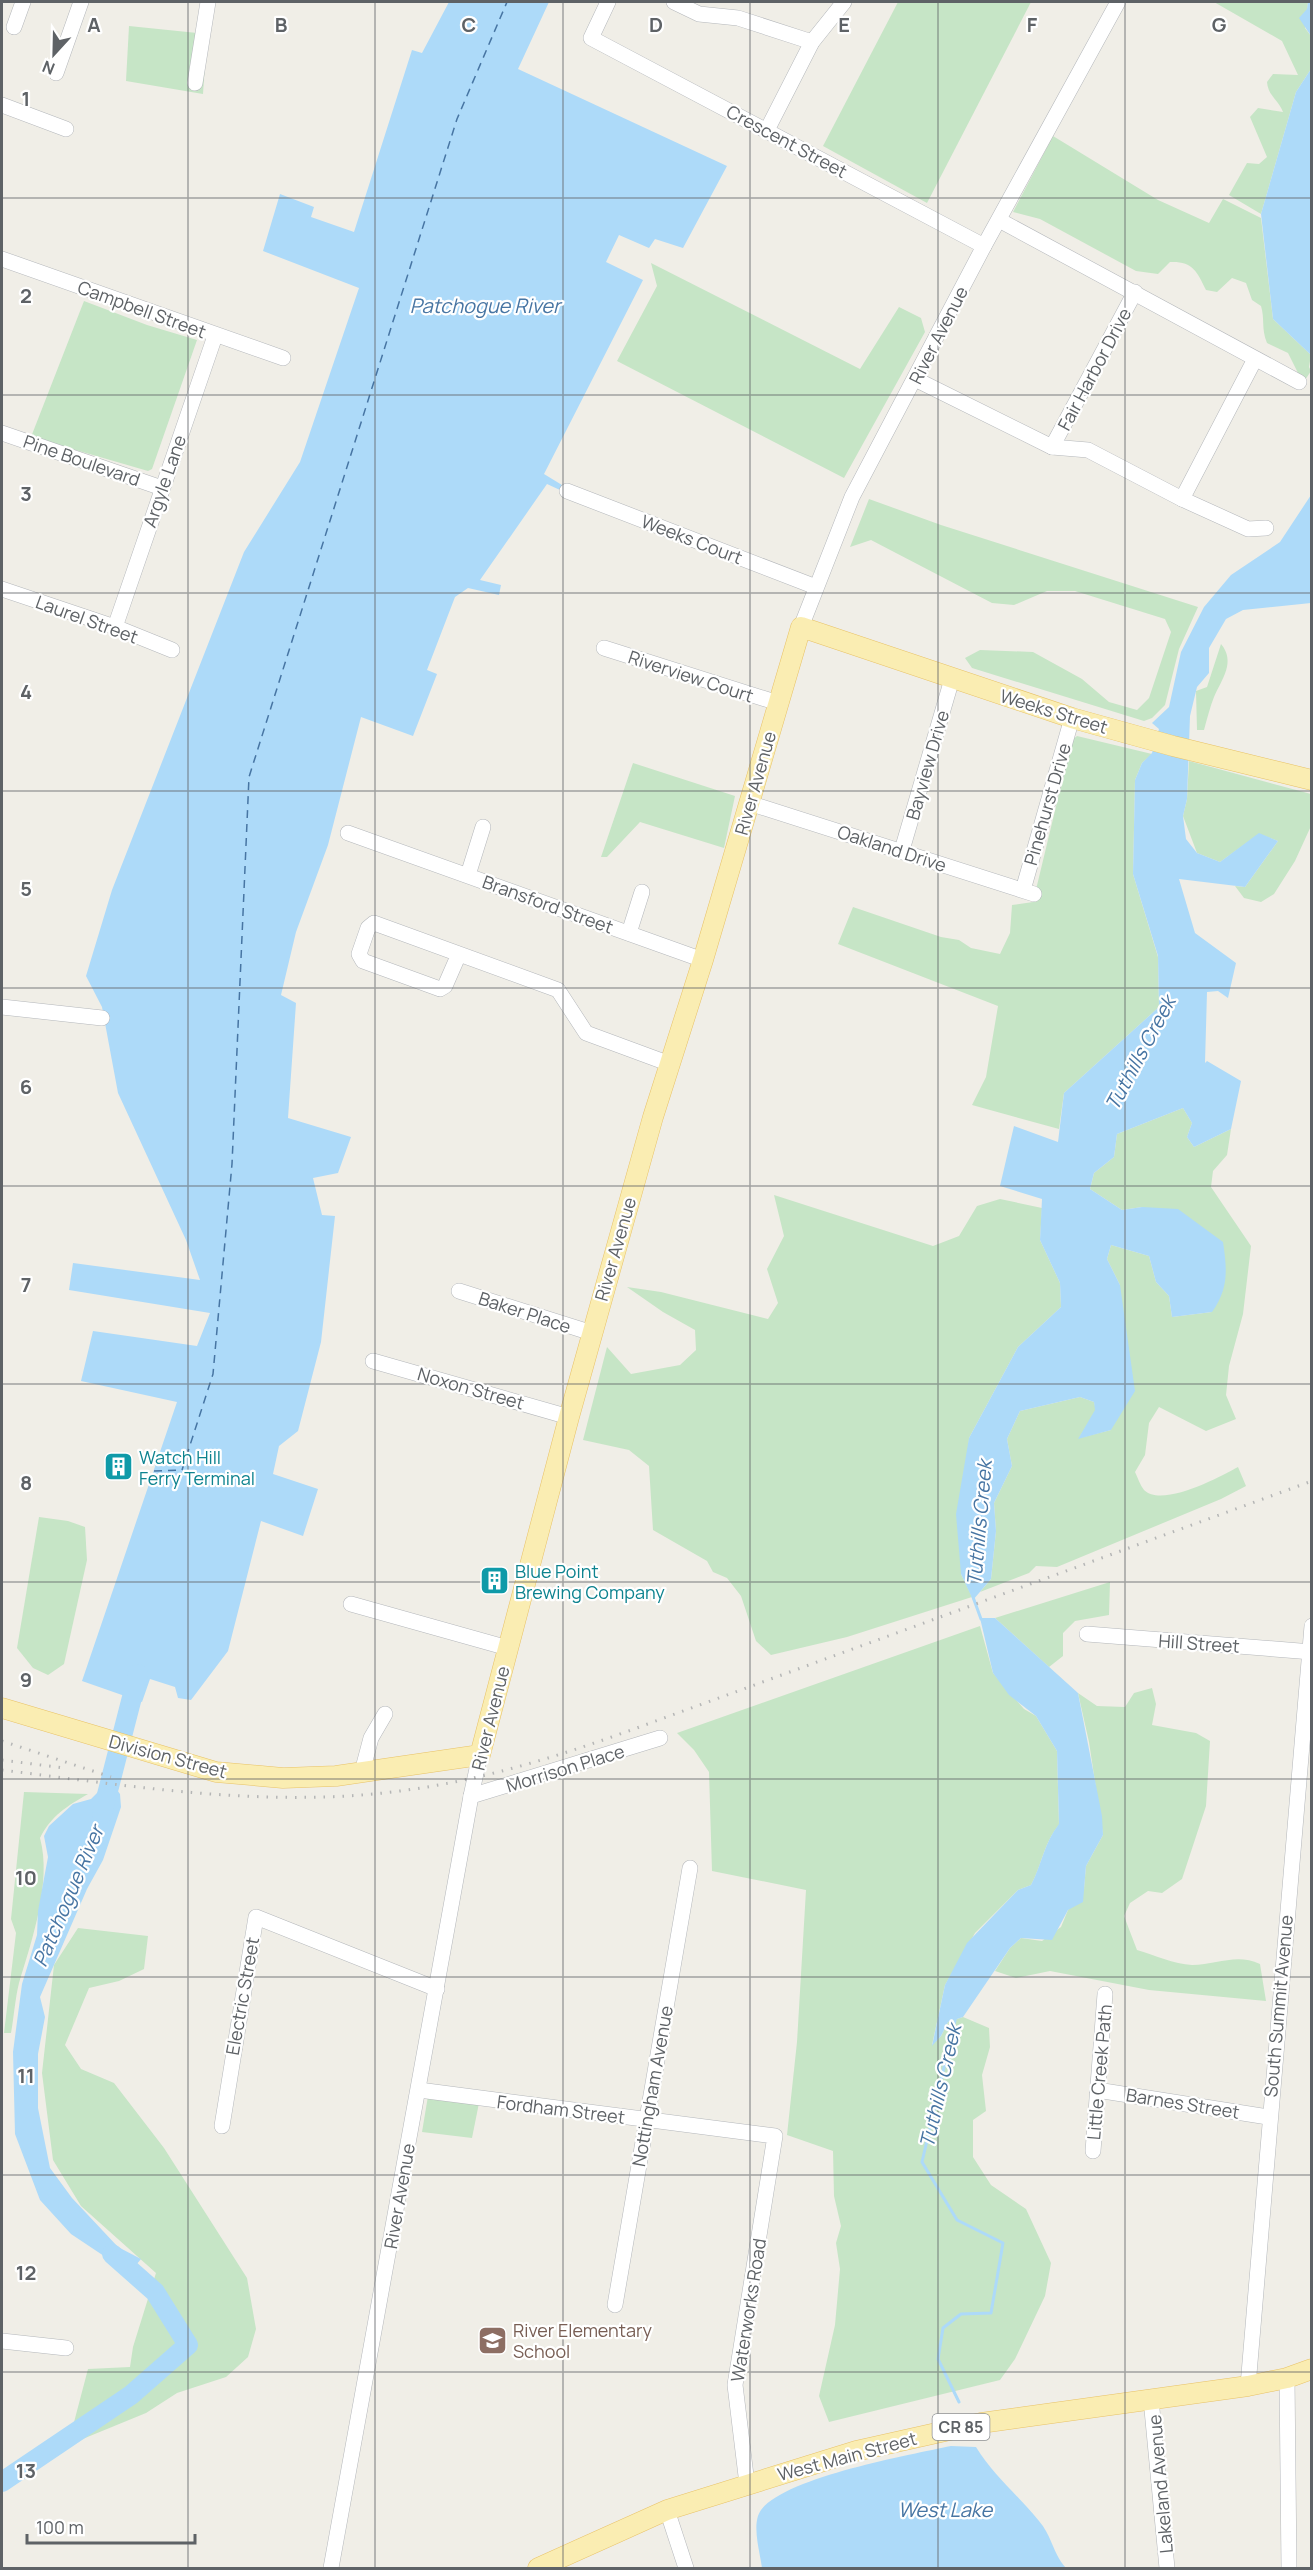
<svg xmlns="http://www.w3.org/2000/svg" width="1313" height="2570" viewBox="0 0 1313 2570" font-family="Manrope,sans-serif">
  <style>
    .green { fill: #c6e5c6 }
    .water { fill: #addaf9 }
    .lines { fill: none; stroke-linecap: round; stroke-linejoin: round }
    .stream { stroke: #addaf9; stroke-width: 3 }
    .river { stroke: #addaf9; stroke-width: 20 }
    .ferry { stroke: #4775a3; stroke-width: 1.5; stroke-dasharray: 8 6; stroke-linecap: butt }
    .minor-casing { stroke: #b4b7bb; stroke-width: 16 }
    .major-casing { stroke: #e8c267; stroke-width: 21 }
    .minor { stroke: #fff; stroke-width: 15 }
    .major { stroke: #faedb2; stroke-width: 20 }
    .rail { stroke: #b5b6b6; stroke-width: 3; stroke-dasharray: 1.5 8; stroke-linecap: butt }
    .grid { fill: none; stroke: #5e6266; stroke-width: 1.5; stroke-opacity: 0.55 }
    .labels { text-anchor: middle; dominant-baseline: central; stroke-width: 4.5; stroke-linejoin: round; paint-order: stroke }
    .shield { fill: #fff; stroke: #8e9194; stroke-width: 1.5 }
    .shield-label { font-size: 16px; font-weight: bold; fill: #5e6266 }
    .street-label { font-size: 18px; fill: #5e6266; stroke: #fff }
    .culture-label { font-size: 18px; fill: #0d838f; stroke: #fff; text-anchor: start }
    .education-label { font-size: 18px; fill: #785e54; stroke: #fff; text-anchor: start }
    .water-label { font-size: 20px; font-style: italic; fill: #4775a3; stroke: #fff }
    .grid-label { font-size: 20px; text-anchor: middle; font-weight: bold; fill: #5e6266; stroke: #fff; stroke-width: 4.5; stroke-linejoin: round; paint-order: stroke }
  </style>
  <rect width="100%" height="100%" fill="#f0eee7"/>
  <g class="green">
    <path d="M898,2H1031L927,203L823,146Z"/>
    <path d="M1214,2H1308L1305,28L1311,36V69L1296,92L1261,214L1229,195L1247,163L1259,164L1267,157L1250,117L1258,108L1283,112C1278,99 1268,96 1267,82L1273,74L1298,75L1282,41Z"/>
    <path d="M129,26L207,34L203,94L126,81Z"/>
    <path d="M1053,136L1158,200L1209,223L1223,199L1261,218L1273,319L1311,355L1309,367L1311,371L1303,383L1288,353L1267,343C1261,328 1265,319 1261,306L1252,300L1246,283L1232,278L1217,292L1206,290C1197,271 1192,261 1170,262L1158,274L1136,271L1040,219L1013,212Z"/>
    <path d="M651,263L860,369L899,307L921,318L925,332L844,478L617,361L657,286Z"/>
    <path d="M84,301L147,325L197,340L152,469L148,471L31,437Z"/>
    <path d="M869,499L941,525L1198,607L1179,649L1165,705L1152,718L1144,721L972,668L965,658L980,650L1033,652L1082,679L1109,702L1137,710L1149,698L1171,632L1165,619L1075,591H1047L1014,605L992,603L871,540L850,547Z"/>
    <path d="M1221,644C1236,662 1222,679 1214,697C1210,707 1207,719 1204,730H1197L1196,691L1207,687Z"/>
    <path d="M1077,736L1152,754L1142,763L1135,780L1133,874L1158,957L1159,1007L1064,1093L1059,1129L972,1105L986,1077L998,1006L838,944L853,907L941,937L959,940L971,948L1000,954L1010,933L1012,905L1033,902L1072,740Z"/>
    <path d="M1189,761L1311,794V826L1295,861L1274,894L1261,902L1244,898L1235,886L1245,887L1278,841L1259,834L1220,862L1197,853L1183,816L1187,799Z"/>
    <path d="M633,763L735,796L724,848L640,822L607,857H601Z"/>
    <path d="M1183,1108L1192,1123L1187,1137L1194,1147L1231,1129L1227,1155L1213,1171L1211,1187L1251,1246L1243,1314L1229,1366L1226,1395L1236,1419L1206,1431L1159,1407L1149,1423L1145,1455L1135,1472C1138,1478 1140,1485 1144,1490C1162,1508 1220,1477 1238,1467L1246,1486L1221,1499L1057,1567L1036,1566L1029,1573L980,1592L991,1579L996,1531L994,1503L1012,1466L1007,1439L1020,1411L1080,1397L1094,1402L1096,1410L1079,1438L1111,1430L1120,1285L1107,1259L1111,1245L1149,1256L1156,1282L1169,1296L1172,1317L1212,1312L1142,1207L1122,1210L1090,1189L1094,1173L1114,1157L1117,1134Z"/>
    <path d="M774,1195L933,1246L959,1236L977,1206L1000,1199L1042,1208L1040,1240L1060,1283L1061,1307L1018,1347L969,1438L961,1574L972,1597L847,1637L771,1655L756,1641L741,1596L727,1578L713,1572L707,1561L653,1530L649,1466L629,1450L583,1440L607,1347L631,1374L680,1365L696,1350L695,1330L663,1312L627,1287L661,1292L768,1319L778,1303L767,1269L784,1236Z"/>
    <path d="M39,1517L68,1521L85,1527L87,1560L64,1664L48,1675L33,1668L17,1648Z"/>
    <path d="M1110,1582L1109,1615L1075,1621L1063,1633V1656L1049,1667L995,1618Z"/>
    <path d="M980,1626L993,1673L1024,1709L1036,1716L1057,1751L1059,1825C1044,1842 1042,1865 1031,1885L1018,1890L975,1933L945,1985L932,2045L941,2036L948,2022L963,2017L989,2028L990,2047L982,2075L986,2111L973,2120V2157L991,2185L1026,2209L1051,2263L1045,2296L1015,2359L1000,2380L829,2422L819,2396L835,2325L840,2269L836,2243L841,2226L834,2196L833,2151L787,2135L797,2042L806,1890L712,1871L709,1772L694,1750L677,1733Z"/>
    <path d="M1152,1688L1156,1704L1152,1725L1196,1733L1210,1741L1206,1806L1182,1879L1162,1893L1148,1891L1130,1903L1124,1916L1137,1950C1154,1955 1174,1964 1192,1965C1217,1965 1236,1953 1260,1964L1266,2001L1149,1990L1050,1971L1016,1978L995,1971L1010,1948L1021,1938L1042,1941L1061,1927L1068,1910L1084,1889L1086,1866L1103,1835L1089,1742L1078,1693L1097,1706L1125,1707L1134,1693Z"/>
    <path d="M24,1792L88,1794C67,1806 51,1816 40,1838C52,1882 32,1940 19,1983C15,1999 14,2017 11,2033H4L16,1933L11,1919Z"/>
    <path d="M78,1928L148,1936L144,1969L119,1981L89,1988L65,2045L81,2069L114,2083L164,2148L247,2278L256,2329L248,2357L226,2377L177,2393L146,2413L68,2445L88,2369L130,2367L133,2347L156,2273L81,2206L53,2160L42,2073L54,1965Z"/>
    <path d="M428,2096L479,2103L472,2138L422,2132Z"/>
  </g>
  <g class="water">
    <path d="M449,2H549L518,69L727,166L683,248L655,239L649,248L619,235L606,262L643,280L544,474L562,485L560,490L547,484L480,580L501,585L499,595L468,588L455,597L427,670L437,674L413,736L361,717L328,845L296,932L281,995L296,1003L288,1118L351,1137L338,1173L313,1178L322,1215L335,1216L321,1342L298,1431L279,1446L273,1474L318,1489L303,1536L261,1521L228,1651L191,1700L178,1698L175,1687L150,1679L142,1702L82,1681L177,1402L81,1381L93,1331L197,1346L210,1313L69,1290L73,1263L200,1280L186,1240L118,1093L102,1007L86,976L112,890L244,552L300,462L359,288L263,251L280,194L314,207L311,217L354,232L412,50L422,53Z"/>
    <path d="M1308,2H1311V36L1299,18L1307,9Z"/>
    <path d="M1311,69V355L1273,319L1261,214L1296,92Z"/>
    <path d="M1311,495V603L1243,610L1226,619L1209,648V673L1197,687L1190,716L1187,799L1183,816L1186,839L1197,853L1220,862L1259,833L1278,841L1245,887L1179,879L1195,933L1236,963L1228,998L1218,991L1207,992L1205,1063L1207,1061L1241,1081L1231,1129L1194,1147L1187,1137L1192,1123L1183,1108L1117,1134L1114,1157L1094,1173L1090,1189L1122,1210L1142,1207L1178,1209L1223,1242C1227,1269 1229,1288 1212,1312L1172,1317L1169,1296L1156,1282L1149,1256L1111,1245L1107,1259L1120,1285L1135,1391L1111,1430L1078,1439L1095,1410L1094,1402L1080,1397L1020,1411L1007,1439L1012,1466L994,1503L996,1531L991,1579L973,1600L961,1574L956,1514L969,1438L1018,1347L1061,1307L1060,1283L1040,1240L1042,1199L1000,1186L1014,1126L1058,1142L1064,1093L1159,1007L1158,956L1133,874L1135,780L1142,763L1152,753L1159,729L1152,723L1169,707L1181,652L1204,607L1231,575L1280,542Z"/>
    <path d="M980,1618H995L1078,1693L1102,1816L1103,1835L1086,1866L1083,1902L1068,1910L1052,1940L1021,1938L1010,1948L963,2017L948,2022L941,2036L932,2046L945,1985L967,1943L1018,1890L1031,1885C1042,1864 1044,1843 1059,1824L1057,1751L1036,1716L1009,1695L993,1673Z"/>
    <path d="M102,1788L117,1790L120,1794L121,1807L103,1860L87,1889L40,1997L45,2017L38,2054V2108L50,2168L72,2198L118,2247L141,2259L131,2271L116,2264L71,2234L40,2200L15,2134L13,2052L22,1984L37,1935L38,1911L48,1857L44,1836L49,1826L73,1804L91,1799Z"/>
    <path d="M951,2446L976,2447C994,2476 1018,2495 1039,2521C1052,2536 1053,2554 1066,2568H762C760,2552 751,2524 761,2510C786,2477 909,2455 951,2446Z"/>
  </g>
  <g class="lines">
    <g class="stream">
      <path d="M973,1597L981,1619"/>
      <path d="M956,2016L922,2162L957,2220L1003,2243L991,2313L961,2314L943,2328L938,2359L959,2402"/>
    </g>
    <g class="river">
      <path d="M102,1814L138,1674"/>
      <path d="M2,2482L131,2395L188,2345L155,2292L112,2254"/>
    </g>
    <path class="ferry" d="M154,1471L182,1470L213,1374L232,1164L249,777L457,119L507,2"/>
    <defs>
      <g id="minor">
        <path d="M608,2L591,38L984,246"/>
        <path d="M674,2L699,14L738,18L812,42"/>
        <path d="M14,27L23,2"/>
        <path d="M56,73L81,2"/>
        <path d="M195,83L208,2"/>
        <path d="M2,105L66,129"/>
        <path d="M767,130L812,42L844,2"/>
        <path d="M999,220L1299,382"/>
        <path d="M2,259L283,358"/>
        <path d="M915,379L1052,447L1088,450L1182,499L1248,529L1266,528"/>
        <path d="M2,433L162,488"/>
        <path d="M1052,447L1135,292"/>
        <path d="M567,491L816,587"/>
        <path d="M1182,499L1255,359"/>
        <path d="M2,589L115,627L172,650"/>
        <path d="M115,627L215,336"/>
        <path d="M801,627L852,497L984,246L1118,2"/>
        <path d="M604,648L778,703"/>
        <path d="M749,803L1034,894"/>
        <path d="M348,833L703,960"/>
        <path d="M902,850L952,679"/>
        <path d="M468,875L483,827"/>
        <path d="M1023,890L1072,718"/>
        <path d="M629,933L642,892"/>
        <path d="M459,954L445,986L440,989L363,961L359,954L368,928L374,923L558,990L586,1033L670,1064"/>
        <path d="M2,1007L102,1018"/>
        <path d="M459,1291L592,1333"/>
        <path d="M373,1361L569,1417"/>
        <path d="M351,1604L508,1648"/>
        <path d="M1087,1634L1312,1652"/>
        <path d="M362,1772L371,1738L385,1714"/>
        <path d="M471,1796L660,1738"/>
        <path d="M419,2090L775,2136L735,2385L747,2484"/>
        <path d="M1097,2090L1268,2117"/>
        <path d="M222,2126L256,1917L437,1989"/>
        <path d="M1093,2151L1105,1994"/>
        <path d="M615,2305L690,1868"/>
        <path d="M2,2341L66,2348"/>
        <path d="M1287,2378L1289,2568"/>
        <path d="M1248,2386L1312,1626"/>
        <path d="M1151,2399L1167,2568"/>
        <path d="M667,2510L686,2568"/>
        <path d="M331,2568L471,1796L480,1755"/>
      </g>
      <g id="major">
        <path d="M2,1708L216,1772L283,1778L336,1776L480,1755L569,1417L653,1117L703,960L801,627L1072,718L1173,746L1312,780"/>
        <path d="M538,2568L667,2510L856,2451L981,2423L1248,2386L1287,2378L1312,2369"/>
      </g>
    </defs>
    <use href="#minor" class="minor-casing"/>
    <use href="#major" class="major-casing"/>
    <use href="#minor" class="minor"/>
    <use href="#major" class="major"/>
    <g class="rail">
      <path d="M2,1741L111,1777"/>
      <path d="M2,1760L64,1768"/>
      <path d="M2,1770C138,1787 277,1810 414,1789C490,1778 562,1755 634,1729L1312,1481"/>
    </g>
  </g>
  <path class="grid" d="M188,2V2568M375,2V2568M563,2V2568M750,2V2568M938,2V2568M1125,2V2568M2,198H1312M2,395H1312M2,593H1312M2,791H1312M2,988H1312M2,1186H1312M2,1384H1312M2,1582H1312M2,1779H1312M2,1977H1312M2,2175H1312M2,2372H1312"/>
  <defs>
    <symbol id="building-square" viewBox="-11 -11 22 22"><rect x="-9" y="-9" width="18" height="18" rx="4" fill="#0f9aa8" stroke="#fff"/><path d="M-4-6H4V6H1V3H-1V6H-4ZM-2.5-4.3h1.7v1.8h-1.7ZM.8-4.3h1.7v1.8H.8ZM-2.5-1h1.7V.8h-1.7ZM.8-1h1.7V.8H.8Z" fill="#fff"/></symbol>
    <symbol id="school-square" viewBox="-11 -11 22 22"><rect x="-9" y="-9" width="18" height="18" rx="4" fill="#8d6e63" stroke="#fff"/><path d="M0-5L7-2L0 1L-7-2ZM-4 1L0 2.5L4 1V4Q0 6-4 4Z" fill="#fff"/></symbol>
  </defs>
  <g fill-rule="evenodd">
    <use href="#building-square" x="102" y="1450" width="33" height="33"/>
    <use href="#building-square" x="478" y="1564" width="33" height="33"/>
    <use href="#school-square" x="476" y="2324" width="33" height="33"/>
  </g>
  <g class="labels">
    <rect class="shield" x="932.5" y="2414" width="57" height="26" rx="4.5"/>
    <g class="shield-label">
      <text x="961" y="2427">CR 85</text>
    </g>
    <g class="street-label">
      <text transform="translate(787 141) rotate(28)">Crescent Street</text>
      <text transform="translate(142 309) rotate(20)">Campbell Street</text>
      <text transform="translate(938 335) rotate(-63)">River Avenue</text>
      <text transform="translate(1094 369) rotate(-62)">Fair Harbor Drive</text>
      <text transform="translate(82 460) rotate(19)">Pine Boulevard</text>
      <text transform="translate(164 481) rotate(-71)">Argyle Lane</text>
      <text transform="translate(692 539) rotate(21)">Weeks Court</text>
      <text transform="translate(87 619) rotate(20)">Laurel Street</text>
      <text transform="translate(691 676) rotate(18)">Riverview Court</text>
      <text transform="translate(1054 711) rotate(17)">Weeks Street</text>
      <text transform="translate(927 765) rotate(-74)">Bayview Drive</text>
      <text transform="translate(755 783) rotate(-74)">River Avenue</text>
      <text transform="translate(1047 804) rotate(-74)">Pinehurst Drive</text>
      <text transform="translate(892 848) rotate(18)">Oakland Drive</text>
      <text transform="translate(548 904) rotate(20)">Bransford Street</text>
      <text transform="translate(615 1249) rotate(-74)">River Avenue</text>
      <text transform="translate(525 1312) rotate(18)">Baker Place</text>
      <text transform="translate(471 1388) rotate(16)">Noxon Street</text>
      <text transform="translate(1199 1643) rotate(4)">Hill Street</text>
      <text transform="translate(490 1718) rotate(-76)">River Avenue</text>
      <text transform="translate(168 1756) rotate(15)">Division Street</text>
      <text transform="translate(565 1768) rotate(-17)">Morrison Place</text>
      <text transform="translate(242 1996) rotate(-80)">Electric Street</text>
      <text transform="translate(1278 2006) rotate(-85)">South Summit Avenue</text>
      <text transform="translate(1099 2072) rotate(-85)">Little Creek Path</text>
      <text transform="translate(652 2086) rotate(-80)">Nottingham Avenue</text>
      <text transform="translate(1183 2103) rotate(9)">Barnes Street</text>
      <text transform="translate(561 2109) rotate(7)">Fordham Street</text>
      <text transform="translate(399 2196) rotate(-80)">River Avenue</text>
      <text transform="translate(748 2310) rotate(-81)">Waterworks Road</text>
      <text transform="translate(847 2456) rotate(-15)">West Main Street</text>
      <text transform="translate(1160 2484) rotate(-95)">Lakeland Avenue</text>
    </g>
    <g class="culture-label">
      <text x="139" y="1457">Watch Hill<tspan x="139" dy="21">Ferry Terminal</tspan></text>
      <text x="515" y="1571">Blue Point<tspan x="515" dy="21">Brewing Company</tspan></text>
    </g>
    <g class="education-label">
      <text x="513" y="2330">River Elementary<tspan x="513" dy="21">School</tspan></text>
    </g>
    <g class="water-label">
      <text x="485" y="305">Patchogue River</text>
      <text transform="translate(1140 1053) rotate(-62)">Tuthills Creek</text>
      <text transform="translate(979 1523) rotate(-85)">Tuthills Creek</text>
      <text transform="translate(68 1896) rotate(-67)">Patchogue River</text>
      <text transform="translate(940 2086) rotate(-77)">Tuthills Creek</text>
      <text x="945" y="2509">West Lake</text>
    </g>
  </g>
  <g class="grid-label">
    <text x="94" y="32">A</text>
    <text x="281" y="32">B</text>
    <text x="469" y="32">C</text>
    <text x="656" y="32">D</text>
    <text x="844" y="32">E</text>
    <text x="1032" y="32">F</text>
    <text x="1219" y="32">G</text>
    <text x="26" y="106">1</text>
    <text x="26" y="303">2</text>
    <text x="26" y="501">3</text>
    <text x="26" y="699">4</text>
    <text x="26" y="896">5</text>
    <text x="26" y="1094">6</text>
    <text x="26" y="1292">7</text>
    <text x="26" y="1490">8</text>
    <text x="26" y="1687">9</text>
    <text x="26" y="1885">10</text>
    <text x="26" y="2083">11</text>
    <text x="26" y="2280">12</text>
    <text x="26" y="2478">13</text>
  </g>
  <rect width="1313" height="2570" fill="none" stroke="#5e6266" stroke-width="6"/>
  <g transform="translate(54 54) rotate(202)" stroke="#ffffff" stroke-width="4.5" paint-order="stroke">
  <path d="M0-4.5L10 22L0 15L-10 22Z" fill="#5e6266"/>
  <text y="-9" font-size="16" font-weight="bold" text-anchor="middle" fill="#5e6266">N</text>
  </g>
  <path d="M27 2534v9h168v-9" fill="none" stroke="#5e6266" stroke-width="3"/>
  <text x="36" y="2534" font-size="18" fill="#5e6266" stroke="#ffffff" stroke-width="4.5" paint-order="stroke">100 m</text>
</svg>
